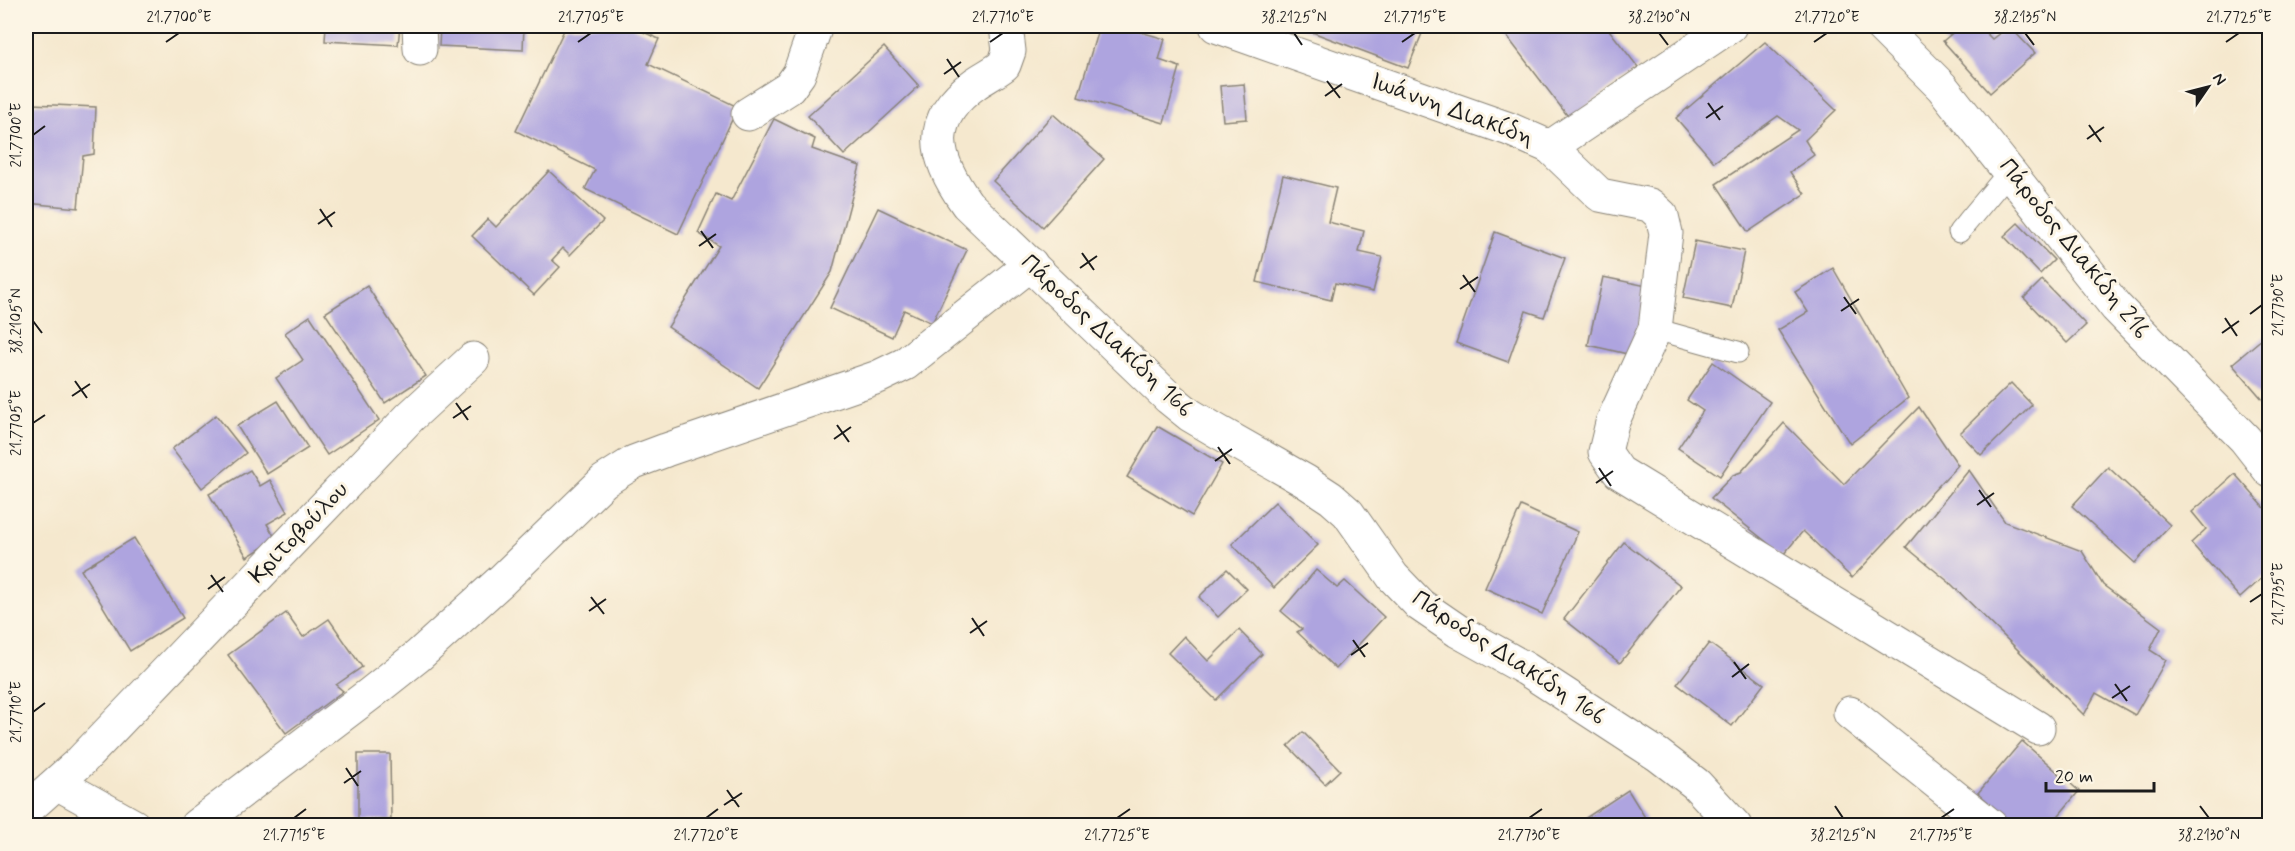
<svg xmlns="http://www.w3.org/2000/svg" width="2295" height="851" viewBox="0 0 2295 851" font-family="Mynerve,sans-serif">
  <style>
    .building { fill: #aea4df }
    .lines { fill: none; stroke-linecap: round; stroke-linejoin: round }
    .service-casing { stroke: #888275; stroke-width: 23 }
    .minor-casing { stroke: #888275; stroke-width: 35 }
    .tertiary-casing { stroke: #888275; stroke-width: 35 }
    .service { stroke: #fff; stroke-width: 21 }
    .minor { stroke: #fff; stroke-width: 33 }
    .tertiary { stroke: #fff; stroke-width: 33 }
    .ticks { fill: none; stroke: #1c1c1c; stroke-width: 2 }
    .labels { text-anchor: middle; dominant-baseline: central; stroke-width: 6; stroke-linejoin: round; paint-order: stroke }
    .street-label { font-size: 24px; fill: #1c1c1c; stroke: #fcf5e5 }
    .neatline { fill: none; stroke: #1c1c1c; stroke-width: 2 }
    .ticks-label { font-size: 15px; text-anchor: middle; fill: #1c1c1c }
  </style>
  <rect width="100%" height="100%" fill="#fcf5e5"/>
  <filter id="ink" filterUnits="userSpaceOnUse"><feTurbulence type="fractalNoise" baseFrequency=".0167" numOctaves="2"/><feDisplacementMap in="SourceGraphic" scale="12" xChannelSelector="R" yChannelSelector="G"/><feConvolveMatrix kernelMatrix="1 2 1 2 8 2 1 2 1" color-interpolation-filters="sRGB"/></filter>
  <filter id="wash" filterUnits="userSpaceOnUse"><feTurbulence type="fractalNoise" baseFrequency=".008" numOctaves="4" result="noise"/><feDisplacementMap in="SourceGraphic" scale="24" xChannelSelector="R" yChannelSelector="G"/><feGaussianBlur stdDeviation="1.35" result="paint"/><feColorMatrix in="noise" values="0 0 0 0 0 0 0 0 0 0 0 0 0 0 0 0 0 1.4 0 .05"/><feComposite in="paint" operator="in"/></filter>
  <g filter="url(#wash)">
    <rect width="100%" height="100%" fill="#f5e8ce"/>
    <g id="blocks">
      <g class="building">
        <path d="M326,26H400L398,45L325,41Z"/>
        <path d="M440,26H524L523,50L439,46Z"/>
        <path d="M566,26H630L659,39L648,64L738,107L678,234L585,189L595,170L516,131Z"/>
        <path d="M1099,26H1120L1165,39L1159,60L1180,67L1164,123L1078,97Z"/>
        <path d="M1296,26H1425L1408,68Z"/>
        <path d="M1499,26H1606L1638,67L1570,119Z"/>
        <path d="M1961,26H1979L1992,39L2009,26L2035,53L1990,93L1943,41Z"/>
        <path d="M1765,42L1836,110L1805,140L1814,155L1790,172L1805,194L1748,232L1716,184L1798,130L1778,116L1714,162L1676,118Z"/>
        <path d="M884,47L919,86L844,155L808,116Z"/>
        <path d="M1244,84L1247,119L1223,121L1220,86Z"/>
        <path d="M32,104L96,107L94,154L83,156L78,208L26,203Z"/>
        <path d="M1053,114L1104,159L1043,227L993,181Z"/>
        <path d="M774,119L815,139L812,149L860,166L832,272L758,388L668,327L719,246L698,233L716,194L731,201Z"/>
        <path d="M549,171L603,221L570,255L563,248L552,260L560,267L534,295L472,236L488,219L496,227Z"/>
        <path d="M1283,175L1336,188L1328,222L1364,231L1359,252L1382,257L1373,292L1335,283L1331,300L1257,282Z"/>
        <path d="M878,208L967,250L932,323L904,310L892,337L830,308Z"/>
        <path d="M2018,223L2054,260L2040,274L2004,236Z"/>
        <path d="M1495,232L1565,258L1544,317L1526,311L1508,362L1456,343Z"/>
        <path d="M1695,241L1744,251L1732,308L1683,298Z"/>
        <path d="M1833,268L1908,398L1850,444L1778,330L1808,312L1795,292Z"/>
        <path d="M1603,277L1647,286L1632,355L1588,345Z"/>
        <path d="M2042,280L2086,325L2067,343L2024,298Z"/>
        <path d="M367,286L426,376L385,403L325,313Z"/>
        <path d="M310,316L379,420L327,455L276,378L303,360L285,333Z"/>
        <path d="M2270,332V408L2232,364Z"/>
        <path d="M1713,362L1770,402L1720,476L1678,448L1703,411L1687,400Z"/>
        <path d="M2011,383L2032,405L1981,455L1960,433Z"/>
        <path d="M278,401L308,448L267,474L237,426Z"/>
        <path d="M1919,407L1958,465L1852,578L1803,531L1783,555L1711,498L1733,475L1741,472L1784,423L1844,484Z"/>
        <path d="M216,415L246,453L202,488L172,449Z"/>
        <path d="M1157,426L1222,464L1192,516L1127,477Z"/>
        <path d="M2108,467L2170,525L2135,563L2072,506Z"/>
        <path d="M250,470L260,486L270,480L288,512L267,524L276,539L247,557L209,494Z"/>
        <path d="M1969,470L2005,522L2082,551L2103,585L2161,628L2150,650L2166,660L2135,715L2096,693L2084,715L1950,583L1906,547Z"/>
        <path d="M2235,474L2270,514V571L2240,598L2191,543L2206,529L2192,512Z"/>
        <path d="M1275,502L1318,545L1274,588L1232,544Z"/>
        <path d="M1521,506L1578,532L1542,614L1485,588Z"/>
        <path d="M134,538L183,618L130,651L81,570Z"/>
        <path d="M1624,542L1681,586L1620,663L1564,619Z"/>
        <path d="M1227,569L1247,589L1218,617L1199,597Z"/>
        <path d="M1316,570L1337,588L1345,581L1384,617L1336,669L1297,632L1302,629L1281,611Z"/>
        <path d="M286,613L303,637L329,619L362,667L336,685L343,691L286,733L228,655Z"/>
        <path d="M1239,630L1262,654L1216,700L1168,653L1184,636L1208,661Z"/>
        <path d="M1709,643L1764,684L1732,726L1677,684Z"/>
        <path d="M1303,732L1340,770L1325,784L1288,746Z"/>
        <path d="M2022,741L2079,791L2050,826H2015L1978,793Z"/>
        <path d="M358,754H390L391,820H358Z"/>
        <path d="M1628,790L1646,819L1636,826H1579L1578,823Z"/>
      </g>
    </g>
  </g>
  <g filter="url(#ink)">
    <use href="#blocks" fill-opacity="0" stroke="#888275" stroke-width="1.5"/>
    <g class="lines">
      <defs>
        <g id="service">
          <path d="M1959,232L2009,172"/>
          <path d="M1655,329L1738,352"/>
        </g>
        <g id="minor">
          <path d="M419,26L420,49"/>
          <path d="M1006,26L1009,51L1004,65C995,72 985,77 976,83C924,120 934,158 967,204L1169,398L1190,415L1217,431L1305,481L1331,498L1348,513L1393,577L1420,605L1458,631L1526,669L1658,755L1696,784L1735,826"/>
          <path d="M1881,26L1942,87L2116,307L2245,439L2270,471"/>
          <path d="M748,114L789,88L799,74L816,26"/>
          <path d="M1550,147L1600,195L1650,205L1662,216L1666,233L1655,329L1612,423L1605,452L1619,472L2038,728"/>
          <path d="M1850,713L1991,826"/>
          <path d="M57,783L134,826"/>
          <path d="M26,810L81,761L410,417L473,359"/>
          <path d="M196,826L370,694L418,656L502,580L604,481L634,462L666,450L878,377L905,364L1031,264"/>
        </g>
        <path id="tertiary" d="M1216,26L1509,129L1550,147L1730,26"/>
      </defs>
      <use href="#service" class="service-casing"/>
      <use href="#minor" class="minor-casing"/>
      <use href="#tertiary" class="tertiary-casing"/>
      <use href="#service" class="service"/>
      <use href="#minor" class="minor"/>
      <use href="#tertiary" class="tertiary"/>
    </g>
  </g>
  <path class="ticks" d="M1294,33L1302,45M1659,33L1668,45M2025,33L2034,45M166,42L179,33M578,42L591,33M990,42L1003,33M1402,42L1415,33M1814,42L1827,33M2226,42L2239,33M947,59L959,77M944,74L961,62M1327,81L1340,98M1325,96L1342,84M1708,103L1720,120M1706,118L1723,106M2089,125L2101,142M33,135L45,126M2087,139L2104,127M320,209L332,227M318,224L335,212M701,231L713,248M699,246L716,234M1082,253L1094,270M1080,268L1097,256M1463,275L1475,292M1460,289L1478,277M1844,297L1856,314M1841,311L1859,299M2250,314L2262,305M2225,318L2237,336M33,321L42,333M2222,333L2239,321M75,381L87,398M72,396L90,384M456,403L468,420M453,418L471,406M33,423L45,415M837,425L849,442M834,439L851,427M1218,447L1230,464M1215,461L1232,449M1599,468L1611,486M1596,483L1613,471M1979,490L1991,507M1977,505L1994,493M211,575L223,592M208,589L225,577M591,597L604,614M2250,602L2262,594M589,611L606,599M972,618L984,636M970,633L987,621M1353,640L1365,657M1351,655L1368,643M1734,662L1746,679M1732,677L1749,664M2115,684L2127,701M2112,698L2130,686M33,712L45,703M346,768L358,786M344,783L361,771M727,790L739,807M724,805L742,793M1835,806L1843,818M2200,806L2209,818M294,818L306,809M706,818L718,809M1117,818L1130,809M1529,818L1542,809M1941,818L1954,809"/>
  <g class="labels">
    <g class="street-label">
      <text transform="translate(1452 110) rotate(20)">Ιωάννη Διακίδη</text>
      <text transform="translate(2074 249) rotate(51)">Πάροδος Διακίδη 216</text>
      <text transform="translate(1107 336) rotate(43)">Πάροδος Διακίδη 166</text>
      <text transform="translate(299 533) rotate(-46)">Κριτοβούλου</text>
      <text transform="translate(1509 658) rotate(33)">Πάροδος Διακίδη 166</text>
    </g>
  </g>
  <rect width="2295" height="851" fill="none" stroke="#fcf5e5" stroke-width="66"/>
  <g transform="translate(2208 87) rotate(55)" stroke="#fcf5e5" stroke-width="4.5" paint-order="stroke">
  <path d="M0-4.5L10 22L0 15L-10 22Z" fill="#1c1c1c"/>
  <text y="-9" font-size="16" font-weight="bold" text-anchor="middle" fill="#1c1c1c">N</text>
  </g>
  <path d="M2046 782v9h108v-9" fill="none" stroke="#1c1c1c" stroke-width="3"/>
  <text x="2055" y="782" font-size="18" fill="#1c1c1c" stroke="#fcf5e5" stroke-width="4.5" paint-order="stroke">20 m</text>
  <rect x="33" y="33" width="2229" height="785" class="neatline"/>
  <g class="ticks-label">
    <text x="179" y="22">21.7700°E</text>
    <text x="591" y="22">21.7705°E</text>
    <text x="1003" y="22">21.7710°E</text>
    <text x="1294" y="22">38.2125°N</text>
    <text x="1415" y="22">21.7715°E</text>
    <text x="1659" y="22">38.2130°N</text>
    <text x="1827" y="22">21.7720°E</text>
    <text x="2025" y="22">38.2135°N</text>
    <text x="2239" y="22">21.7725°E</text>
    <text transform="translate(16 135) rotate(-90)" y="5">21.7700°E</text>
    <text transform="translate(2278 305) rotate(-90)" y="5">21.7730°E</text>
    <text transform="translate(16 321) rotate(-90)" y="5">38.2105°N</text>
    <text transform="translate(16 423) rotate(-90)" y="5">21.7705°E</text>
    <text transform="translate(2278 594) rotate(-90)" y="5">21.7735°E</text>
    <text transform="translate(16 712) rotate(-90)" y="5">21.7710°E</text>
    <text x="294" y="840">21.7715°E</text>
    <text x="706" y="840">21.7720°E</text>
    <text x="1117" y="840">21.7725°E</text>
    <text x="1529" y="840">21.7730°E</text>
    <text x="1843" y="840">38.2125°N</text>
    <text x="1941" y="840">21.7735°E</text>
    <text x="2209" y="840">38.2130°N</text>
  </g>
</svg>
